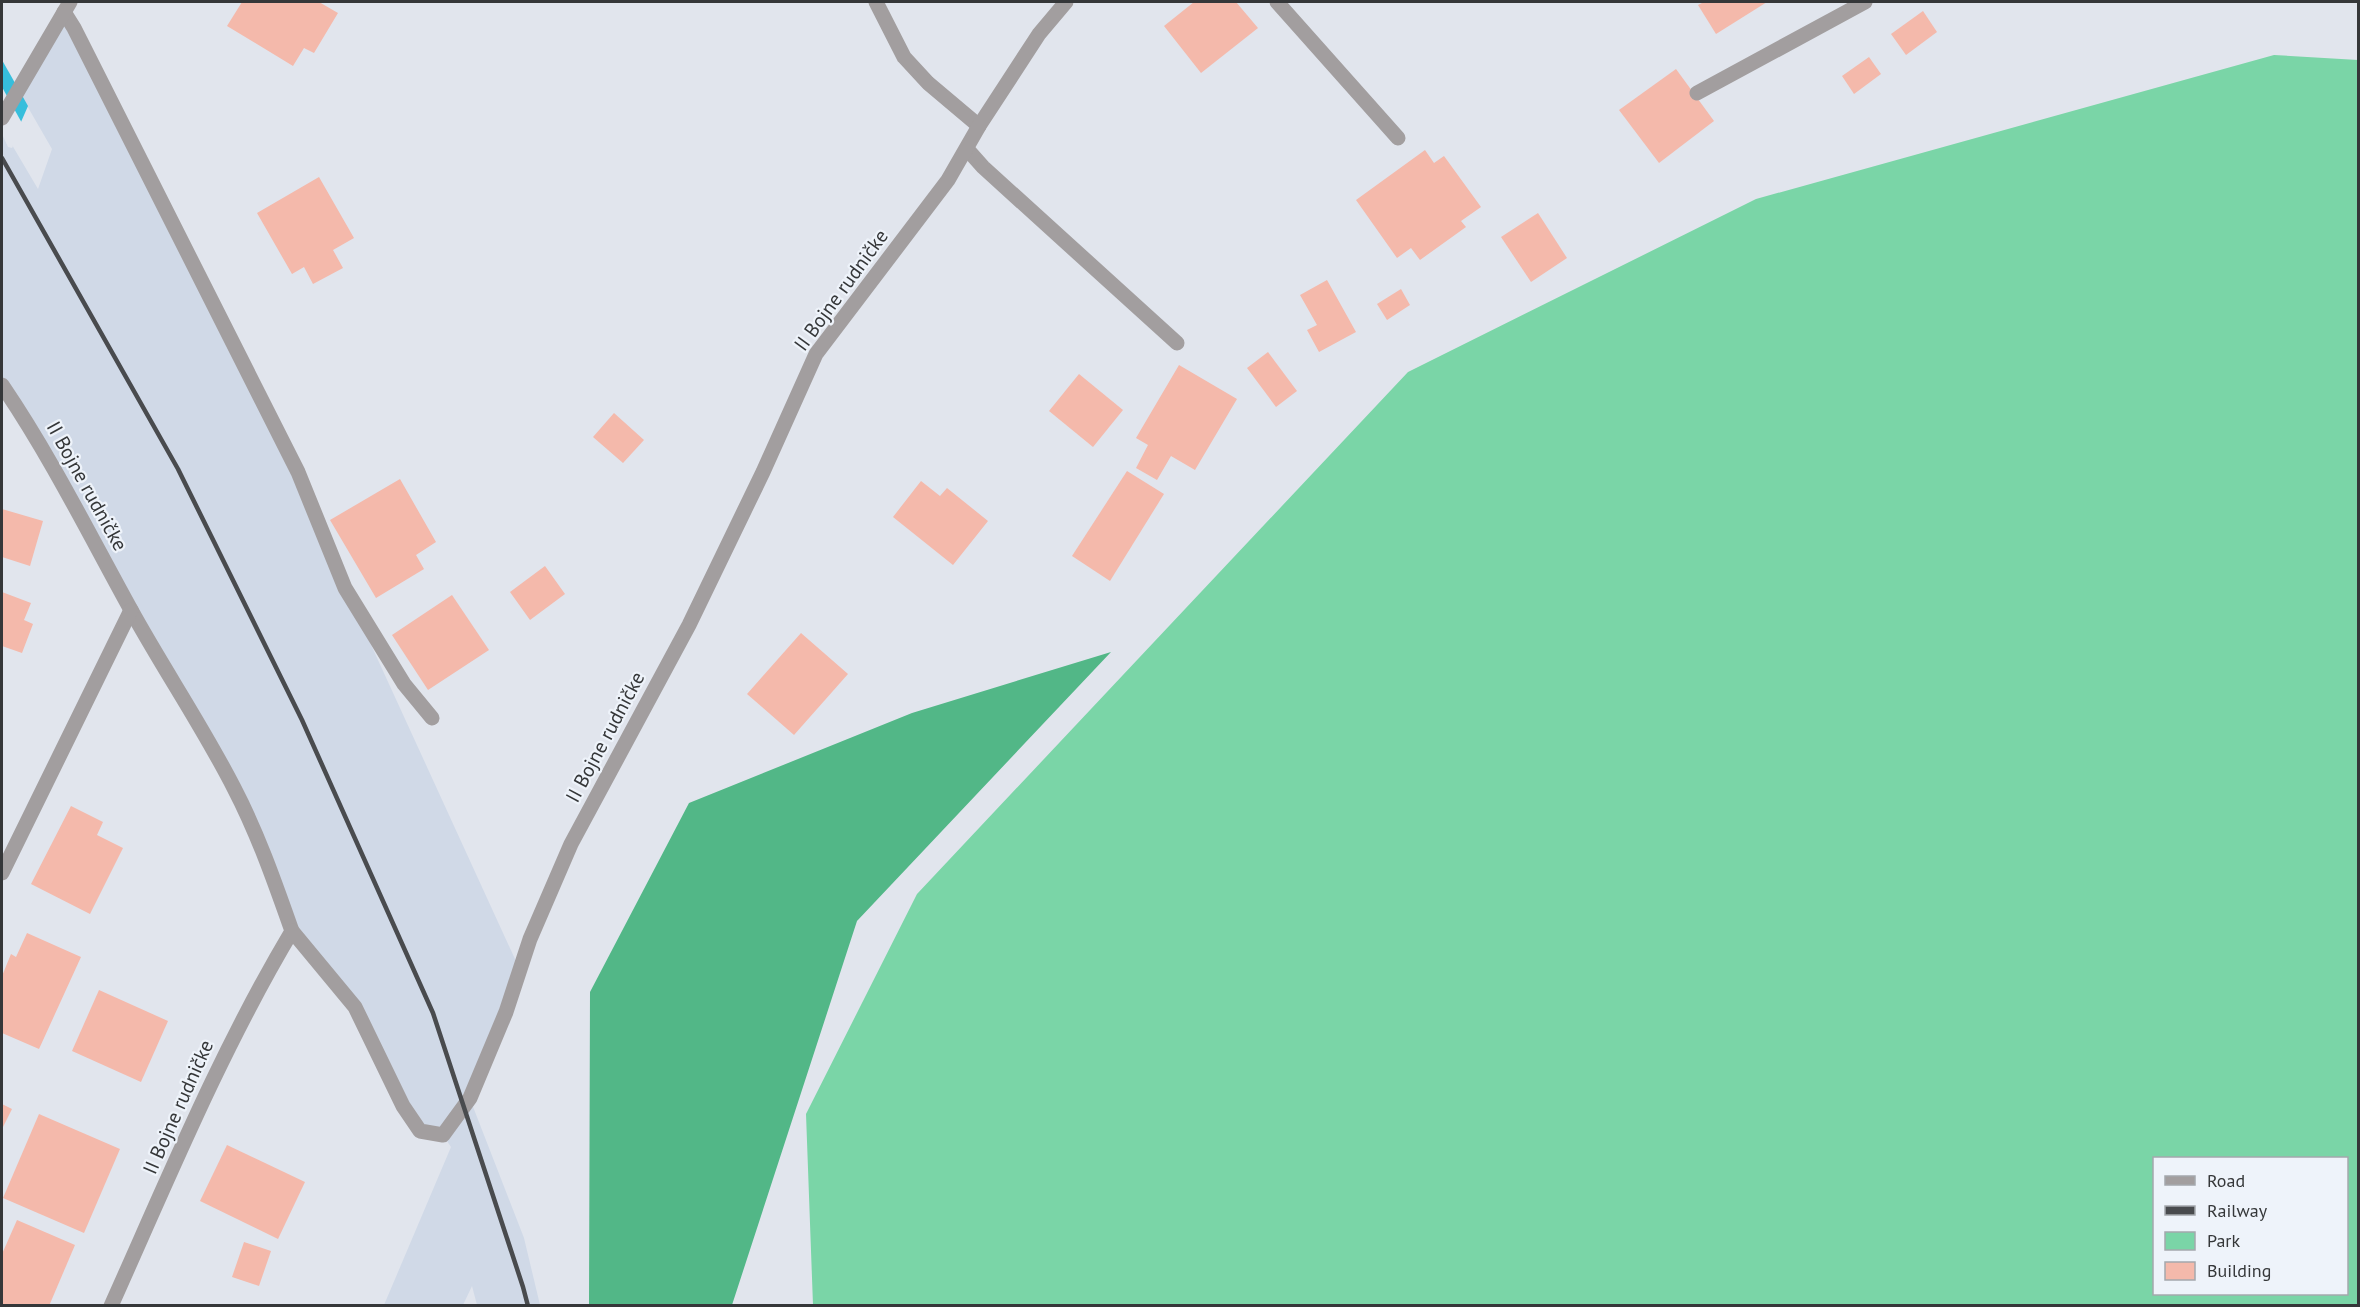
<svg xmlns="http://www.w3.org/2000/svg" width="2360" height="1307" viewBox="0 0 2360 1307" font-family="'PT Sans',sans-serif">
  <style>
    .built { fill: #d0d9e7 }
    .green { fill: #7ad5a7; fill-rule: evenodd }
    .forest { fill: #52b787 }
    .water { fill: #36bedc }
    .pier { fill: #e1e5ed }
    .building { fill: #f4b9ab }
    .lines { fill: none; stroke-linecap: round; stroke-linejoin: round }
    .minor { stroke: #a29e9f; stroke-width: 15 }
    .tertiary { stroke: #a29e9f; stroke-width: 15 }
    .rail { stroke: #494b4e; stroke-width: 4.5 }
    .labels { text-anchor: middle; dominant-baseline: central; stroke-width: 4.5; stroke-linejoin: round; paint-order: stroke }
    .street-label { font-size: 20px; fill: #353739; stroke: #eef3fa }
  </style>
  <rect width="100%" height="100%" fill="#e1e5ed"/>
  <path class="built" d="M64,12L298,472L345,588L520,970L470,1099L524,1238L540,1305H477L472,1286L463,1305H384L451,1147L443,1135L420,1131L355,1007L292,931L234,788L2,385V128L38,189L52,149L18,90Z"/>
  <path class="green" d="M2274,55L2358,60V1305H813L806,1114L917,894L1408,372L1756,199ZM2154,1158H2346V1294H2154Z"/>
  <path class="forest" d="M1111,652L857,921L732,1305H589L590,992L689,803L912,713Z"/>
  <path class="water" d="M2,60L28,106L11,145L2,128Z"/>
  <path class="pier" d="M2,87L23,125L12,148L8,147L2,134Z"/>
  <g class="building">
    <path d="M242,2H319L338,13L314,53L304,48L293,66L227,26Z"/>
    <path d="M1194,2H1236L1258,28L1201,73L1164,26Z"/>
    <path d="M1704,2H1767L1716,34L1698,5Z"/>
    <path d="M1923,11L1937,32L1906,55L1891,34Z"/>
    <path d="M1869,57L1881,74L1854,94L1842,76Z"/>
    <path d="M1676,69L1714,121L1659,163L1619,110Z"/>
    <path d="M1425,150L1434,163L1444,156L1481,207L1461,221L1466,227L1420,260L1411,248L1397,258L1356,200Z"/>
    <path d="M319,177L354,238L333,250L343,268L313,284L304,267L292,274L257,213Z"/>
    <path d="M1538,213L1567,258L1531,282L1501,237Z"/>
    <path d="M1327,280L1356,332L1319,352L1307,330L1317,325L1300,295Z"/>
    <path d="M1401,289L1410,305L1387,320L1377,304Z"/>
    <path d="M1268,352L1297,391L1276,407L1247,368Z"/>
    <path d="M1179,365L1237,399L1195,470L1171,456L1157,480L1136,468L1148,445L1136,438Z"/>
    <path d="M1079,374L1123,410L1093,447L1049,411Z"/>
    <path d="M614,413L644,440L623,463L593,437Z"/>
    <path d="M1127,471L1164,494L1110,581L1072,556Z"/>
    <path d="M400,479L436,542L416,555L424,569L376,598L330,520Z"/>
    <path d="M921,481L940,496L947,488L988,521L953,565L893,517Z"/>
    <path d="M2,509L43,521L30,566L2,557Z"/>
    <path d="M545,566L565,594L530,620L510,592Z"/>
    <path d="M2,592L31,603L24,620L33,624L22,653L2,646Z"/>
    <path d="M452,595L489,650L428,690L392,635Z"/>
    <path d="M801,633L848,674L794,735L747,694Z"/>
    <path d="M71,806L103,822L97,835L123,848L90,914L31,884Z"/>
    <path d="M27,933L81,957L39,1049L2,1033V976L11,954L16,957Z"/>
    <path d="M99,990L168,1021L141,1082L72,1051Z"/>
    <path d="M2,1104L12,1109L2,1129Z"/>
    <path d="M39,1114L120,1149L84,1233L3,1198Z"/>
    <path d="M227,1145L305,1182L278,1239L200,1201Z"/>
    <path d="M17,1220L75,1245L49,1306L2,1304V1254Z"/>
    <path d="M244,1242L271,1251L259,1286L232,1277Z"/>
  </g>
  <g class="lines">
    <g class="minor">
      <path d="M876,2L904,57L928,83L979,126"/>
      <path d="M1277,2L1398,138"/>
      <path d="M64,12L74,28L298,472L345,588L404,684L432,718"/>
      <path d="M1697,93L1865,2"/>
      <path d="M967,149L983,167L1177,343"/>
      <path d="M2,385C51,457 89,534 131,610C164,670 203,727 234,788C258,834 275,883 292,931C221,1050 168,1179 111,1306"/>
      <path d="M2,873L131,610"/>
      <path d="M292,931L355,1007L403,1106L420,1131L443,1135L470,1098L506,1012L530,939L571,844L689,625L763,472L816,354L948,180L979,126L1039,34L1066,2"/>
    </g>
    <path class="tertiary" d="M2,118L70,2"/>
    <path class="rail" d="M2,158L178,469L302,720L433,1013L523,1287L528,1306"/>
  </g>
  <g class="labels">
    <g class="street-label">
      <text transform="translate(841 290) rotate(-54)">II Bojne rudničke</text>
      <text transform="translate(87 486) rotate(61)">II Bojne rudničke</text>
      <text transform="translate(605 737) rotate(-62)">II Bojne rudničke</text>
      <text transform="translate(178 1107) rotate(-66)">II Bojne rudničke</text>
    </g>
  </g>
  <rect width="2360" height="1307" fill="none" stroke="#353739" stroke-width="6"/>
  <rect x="2153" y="1157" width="195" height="138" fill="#eef3fa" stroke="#a4a8ad" stroke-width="1.5"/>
  <rect x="2165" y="1176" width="30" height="9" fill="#a29e9f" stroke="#a4a8ad" stroke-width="1.5"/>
  <text x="2207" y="1187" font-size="18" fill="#353739">Road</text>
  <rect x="2165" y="1206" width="30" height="9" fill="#494b4e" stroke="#a4a8ad" stroke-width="1.5"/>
  <text x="2207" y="1217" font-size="18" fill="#353739">Railway</text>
  <rect x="2165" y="1232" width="30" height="18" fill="#7ad5a7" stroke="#a4a8ad" stroke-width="1.5"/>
  <text x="2207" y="1247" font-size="18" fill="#353739">Park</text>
  <rect x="2165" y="1262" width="30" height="18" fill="#f4b9ab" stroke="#a4a8ad" stroke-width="1.5"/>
  <text x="2207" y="1277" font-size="18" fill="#353739">Building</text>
</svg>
